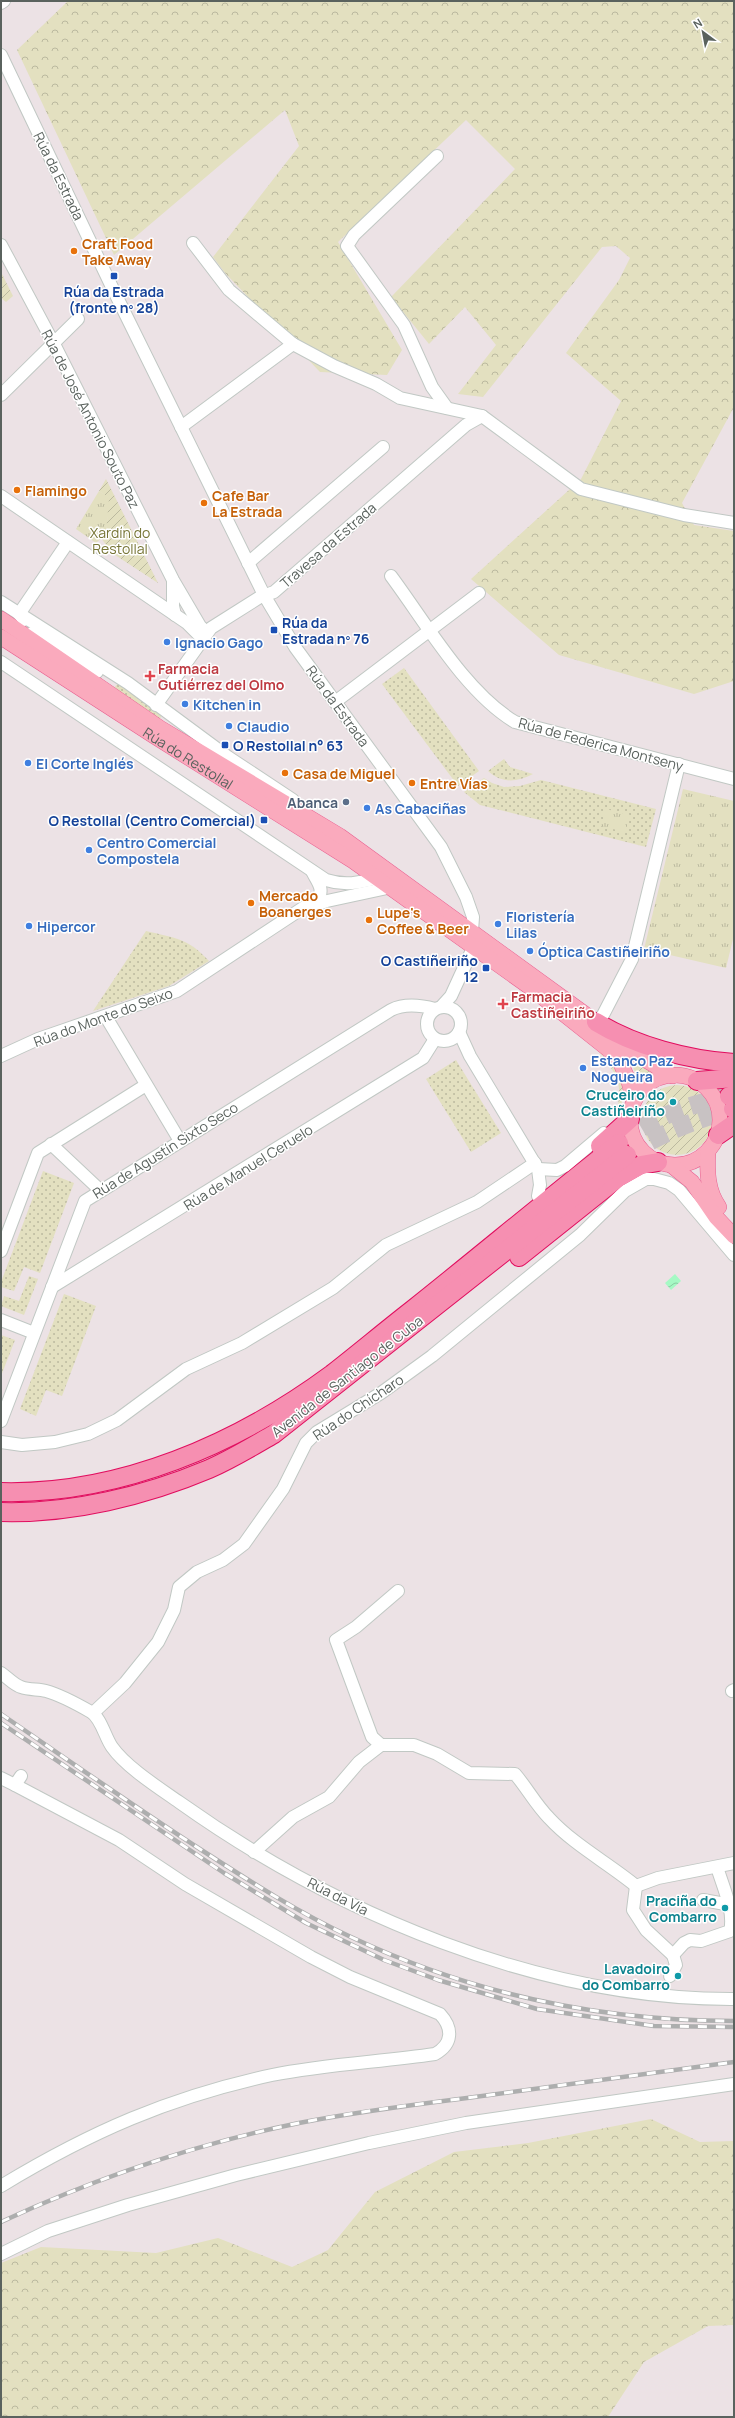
<svg xmlns="http://www.w3.org/2000/svg" width="735" height="2418" viewBox="0 0 735 2418" font-family="Manrope,sans-serif">
  <style>
    .grass { fill: url(#grass-dots) }
    .forest { fill: url(#forest-crowns) }
    .park { fill: url(#park-tufts) }
    .garden { fill: url(#garden-furrows) }
    .water { fill: url(#water-waves) }
    .lines { fill: none; stroke-linecap: round; stroke-linejoin: round }
    .highway-tunnel { stroke: #c8c2c3; stroke-width: 18; stroke-dasharray: 18 9; stroke-linecap: butt }
    .minor-casing { stroke: #c1c8c4; stroke-width: 14 }
    .major-casing { stroke: #e85f90; stroke-width: 16 }
    .highway-casing { stroke: #e10e5f; stroke-width: 20 }
    .minor { stroke: #fff; stroke-width: 12 }
    .major { stroke: #faaabd; stroke-width: 15 }
    .highway { stroke: #f68fb1; stroke-width: 18 }
    .rail-casing { stroke: #adaeae; stroke-width: 4.5 }
    .rail { stroke: #fff; stroke-width: 3; stroke-dasharray: 9; stroke-linecap: butt }
    .food-dot { fill: #e8710a; stroke: #fff; stroke-width: 1.5 }
    .transit-dot { fill: #1a4fb4; stroke: #fff; stroke-width: 1.5 }
    .shop-dot { fill: #3f7fe0; stroke: #fff; stroke-width: 1.5 }
    .health-dot { fill: #e0444e; stroke: #fff; stroke-width: 1.5 }
    .service-dot { fill: #5c6f8a; stroke: #fff; stroke-width: 1.5 }
    .culture-dot { fill: #0f9aa8; stroke: #fff; stroke-width: 1.5 }
    .labels { text-anchor: middle; dominant-baseline: central; stroke-width: 3; stroke-linejoin: round; paint-order: stroke }
    .street-label { font-size: 14px; fill: #5a625e; stroke: #fff }
    .food-label { font-size: 14px; font-weight: bold; fill: #c56008; stroke: #fff; text-anchor: start }
    .transit-label { font-size: 14px; font-weight: bold; fill: #164399; stroke: #fff; text-anchor: start }
    .park-label { font-size: 14px; fill: #777536; stroke: #fff }
    .shop-label { font-size: 14px; font-weight: bold; fill: #366cbe; stroke: #fff; text-anchor: start }
    .health-label { font-size: 14px; font-weight: bold; fill: #be3a42; stroke: #fff; text-anchor: start }
    .service-label { font-size: 14px; font-weight: bold; fill: #4e5e75; stroke: #fff; text-anchor: end }
    .culture-label { font-size: 14px; font-weight: bold; fill: #0d838f; stroke: #fff; text-anchor: end }
  </style>
  <defs>
    <pattern id="grass-dots" width="8" height="8" patternUnits="userSpaceOnUse"><rect width="8" height="8" fill="#e3e0c0"/><path d="M2 2h.1M6 6h.1" fill="none" stroke="#bbb99f" stroke-width="1.8" stroke-linecap="round"/></pattern>
    <pattern id="forest-crowns" width="20" height="18" patternUnits="userSpaceOnUse"><rect width="20" height="18" fill="#e3e0c0"/><path d="M2 6a3 3 0 1 1 6 0M12 15a3 3 0 1 1 6 0" fill="none" stroke="#bbb99f"/></pattern>
    <pattern id="park-tufts" width="24" height="20" patternUnits="userSpaceOnUse"><rect width="24" height="20" fill="#e3e0c0"/><path d="M3 7l-1-3M5 7V3M7 7l1-3M15 17l-1-3M17 17v-4M19 17l1-3" fill="none" stroke="#bbb99f"/></pattern>
    <pattern id="garden-furrows" width="10" height="10" patternUnits="userSpaceOnUse"><rect width="10" height="10" fill="#e3e0c0"/><path d="M-1 1l2-2M0 10L10 0M9 11l2-2" fill="none" stroke="#bbb99f"/></pattern>
    <pattern id="water-waves" width="16" height="10" patternUnits="userSpaceOnUse"><rect width="16" height="10" fill="#a5f9c4"/><path d="M0 5q4-4 8 0t8 0" fill="none" stroke="#89cda2"/></pattern>
  </defs>
  <rect width="100%" height="100%" fill="#ece2e5"/>
  <g class="grass">
    <path d="M404,668L479,771L458,786L382,684Z"/>
    <path d="M119,682L130,692L162,714L160,719L114,688Z"/>
    <path d="M504,759L510,767L533,774C517,782 502,784 488,771Z"/>
    <path d="M484,778L492,783L504,787L520,786L541,780L656,809L646,847L480,805L464,792Z"/>
    <path d="M146,931C175,938 188,938 209,961L169,986L93,1011Z"/>
    <path d="M456,1060L501,1133L471,1152L426,1079Z"/>
    <path d="M43,1171L74,1183L40,1273L24,1267L14,1291L1,1287V1282Z"/>
    <path d="M29,1276L38,1279L24,1315L1,1306L4,1296L19,1301Z"/>
    <path d="M64,1294L96,1306L62,1396L46,1390L36,1416L20,1409Z"/>
    <path d="M1,1335L15,1340L1,1376Z"/>
  </g>
  <g class="forest">
    <path d="M68,1H734V407L682,503L694,525L734,531V681L694,694L559,655L471,579L581,479L621,401L566,353L619,280L630,258L616,246L602,247L483,397L458,394L496,345L465,307L429,344L391,297L515,169L466,120L338,242L402,350L387,375L320,372L225,273L213,257L299,146L285,110L114,255L17,50Z"/>
    <path d="M651,2119L700,2142L734,2141V2325L708,2326L644,2362L608,2417H1V2263L41,2247L156,2253L218,2238L292,2267L328,2250L375,2192L454,2152L528,2143Z"/>
  </g>
  <g class="park">
    <path d="M99,491L110,498L106,534L96,543L76,529Z"/>
    <path d="M683,789L734,801V935L726,968L644,949Z"/>
    <path d="M606,809L630,815L625,832L601,826Z"/>
  </g>
  <g class="garden">
    <path d="M1,272L13,296L6,302L1,298Z"/>
    <path d="M106,479L158,583L112,553L101,538L106,534L109,498L99,491Z"/>
    <path d="M598,1051C620,1070 632,1091 615,1118C624,1085 619,1076 598,1051Z"/>
    <path d="M627,1053L653,1071L639,1081Z"/>
    <circle cx="677" cy="1120" r="35"/>
  </g>
  <path class="water" d="M675,1274L681,1281L671,1290L665,1283Z"/>
  <g class="lines">
    <g class="highway-tunnel">
      <path d="M619,1143C654,1117 687,1105 729,1096"/>
      <path d="M627,1155C661,1133 695,1120 733,1109"/>
    </g>
    <defs>
      <g id="minor">
        <path d="M1,3L4,1"/>
        <path d="M1,55L111,285L264,595L295,647L441,847L466,897L473,917L472,931"/>
        <path d="M437,156L354,235L347,246L404,325L432,387L447,408"/>
        <path d="M193,243L229,290L293,344L334,366L376,384L400,398L482,416L581,489L684,515L734,523"/>
        <path d="M1,245L54,344L173,580L200,626L207,633"/>
        <path d="M1,395L78,319"/>
        <path d="M181,427L293,344"/>
        <path d="M1,496L187,623L201,637"/>
        <path d="M248,563L383,447"/>
        <path d="M391,576C426,623 465,692 515,722L734,779"/>
        <path d="M173,581V606L175,615"/>
        <path d="M1,602L128,683L228,757L293,800"/>
        <path d="M24,620L19,614L68,542"/>
        <path d="M32,633L97,672"/>
        <path d="M1,662L326,880C345,886 359,883 377,878"/>
        <path d="M335,702L479,593"/>
        <path d="M156,705L211,628L260,597L274,592L466,425L482,416"/>
        <path d="M311,907L327,901L392,887"/>
        <circle cx="444" cy="1024" r="17"/>
        <path d="M441,1007L451,996L473,948"/>
        <path d="M106,1017L180,1141"/>
        <path d="M596,1022L603,1015L632,959L679,764"/>
        <path d="M459,1032L470,1056L538,1169L540,1185L538,1196"/>
        <path d="M1,1056L38,1039L177,991L318,898C325,889 316,880 312,871"/>
        <path d="M51,1144L101,1191"/>
        <path d="M538,1169L557,1170L565,1166L604,1133"/>
        <path d="M1,1251L38,1153L146,1085"/>
        <path d="M52,1287L423,1058L435,1039"/>
        <path d="M1,1320L34,1333"/>
        <path d="M1,1421L85,1201L391,1010C405,1003 420,1005 435,1009"/>
        <path d="M1,1442L22,1445L55,1442L88,1434L117,1420L186,1369L242,1343L333,1288L386,1245L477,1202L535,1163"/>
        <path d="M1,1673C7,1677 14,1685 21,1687C29,1690 38,1689 46,1691C61,1695 77,1704 91,1712C101,1718 105,1737 112,1747C126,1767 159,1788 179,1802C335,1913 540,2000 734,1999"/>
        <path d="M732,1691L734,1690"/>
        <path d="M93,1713L125,1683L158,1642L174,1610L179,1587L197,1572L223,1560L244,1544L283,1489L306,1443L317,1432L381,1393L432,1356L580,1235L625,1191L646,1179H654L669,1183L679,1190L734,1255"/>
        <path d="M381,1745L372,1737L336,1640L356,1627L398,1591"/>
        <path d="M1,1778L15,1785L21,1776"/>
        <path d="M254,1852L293,1817L329,1797L359,1762L381,1745H414L437,1754L469,1773L515,1774C527,1788 536,1805 549,1818C574,1845 608,1863 636,1886L658,1878L734,1863"/>
        <path d="M636,1886L633,1910L646,1930L673,1955L684,1943L690,1940L701,1941L730,1931C735,1912 723,1887 717,1867"/>
        <path d="M703,1900L731,1905L734,1903"/>
        <path d="M670,1976L676,1965L673,1955"/>
        <path d="M1,2186C90,2132 170,2097 272,2075C326,2064 381,2062 435,2054C453,2044 453,2028 440,2014L350,1977L311,1957L185,1884L119,1840L15,1785"/>
        <path d="M1,2254L48,2231L128,2205L236,2175L369,2143L466,2123L734,2084"/>
      </g>
      <g id="major">
        <path d="M1,619L160,728L340,836L596,1022L622,1046L673,1076"/>
        <path id="s1" d="M1,637L154,736L353,861L531,988L618,1057L629,1082L634,1101"/>
        <circle cx="675" cy="1120" r="45"/>
        <path d="M708,1151C707,1171 707,1190 719,1207"/>
        <path d="M671,1165L692,1182L716,1217L734,1236"/>
      </g>
      <g id="highway">
        <path d="M596,1022C635,1046 688,1060 734,1063"/>
        <path d="M697,1081L734,1078"/>
        <path d="M729,1096L734,1095"/>
        <path d="M733,1109L734,1108"/>
        <path d="M718,1135L734,1124"/>
        <path d="M600,1146L630,1119"/>
        <path d="M519,1257L618,1178L641,1165L658,1162"/>
        <path d="M1,1492C120,1495 237,1444 332,1374C359,1353 385,1331 412,1310C481,1255 549,1198 619,1143"/>
        <path d="M1,1512C71,1514 145,1496 209,1469C232,1459 253,1446 274,1434L627,1155"/>
      </g>
    </defs>
    <use href="#minor" class="minor-casing"/>
    <use href="#major" class="major-casing"/>
    <use href="#highway" class="highway-casing"/>
    <use href="#minor" class="minor"/>
    <use href="#major" class="major"/>
    <use href="#highway" class="highway"/>
    <defs>
      <g id="rail">
        <path d="M1,1714C68,1760 135,1807 203,1851C251,1882 299,1913 351,1937C472,1994 601,2021 734,2021"/>
        <path d="M1,1723L224,1873L306,1923L384,1960L438,1980L537,2009L654,2026L734,2027"/>
        <path d="M1,2222C96,2178 196,2144 299,2123C355,2112 411,2105 467,2098C556,2086 645,2074 734,2062"/>
      </g>
    </defs>
    <use href="#rail" class="rail-casing"/>
    <use href="#rail" class="rail"/>
  </g>
  <g class="food-dot">
    <circle cx="74" cy="251" r="4"/>
    <circle cx="17" cy="490" r="4"/>
    <circle cx="204" cy="503" r="4"/>
    <circle cx="285" cy="773" r="4"/>
    <circle cx="412" cy="783" r="4"/>
    <circle cx="251" cy="903" r="4"/>
    <circle cx="369" cy="920" r="4"/>
  </g>
  <g class="transit-dot">
    <rect x="110" y="272" width="8" height="8" rx="2"/>
    <rect x="270" y="626" width="8" height="8" rx="2"/>
    <rect x="221" y="741" width="8" height="8" rx="2"/>
    <rect x="260" y="816" width="8" height="8" rx="2"/>
    <rect x="482" y="964" width="8" height="8" rx="2"/>
  </g>
  <g class="shop-dot">
    <circle cx="167" cy="642" r="4"/>
    <circle cx="185" cy="704" r="4"/>
    <circle cx="229" cy="726" r="4"/>
    <circle cx="28" cy="763" r="4"/>
    <circle cx="367" cy="808" r="4"/>
    <circle cx="89" cy="850" r="4"/>
    <circle cx="498" cy="924" r="4"/>
    <circle cx="29" cy="926" r="4"/>
    <circle cx="530" cy="951" r="4"/>
    <circle cx="583" cy="1068" r="4"/>
  </g>
  <g class="health-dot">
    <path d="M148 670h4v4h4v4h-4v4h-4v-4h-4v-4h4z"/>
    <path d="M501 998h4v4h4v4h-4v4h-4v-4h-4v-4h4z"/>
  </g>
  <circle class="service-dot" cx="346" cy="802" r="4"/>
  <g class="culture-dot">
    <circle cx="673" cy="1102" r="4"/>
    <circle cx="725" cy="1908" r="4"/>
    <circle cx="678" cy="1976" r="4"/>
  </g>
  <g class="labels">
    <g class="street-label">
      <text transform="translate(59 176) rotate(64)">Rúa da Estrada</text>
      <text transform="translate(91 419) rotate(63)">Rúa de José Antonio Souto Paz</text>
      <text transform="translate(328 545) rotate(-41)">Travesa da Estrada</text>
      <text transform="translate(338 706) rotate(54)">Rúa da Estrada</text>
      <text transform="translate(601 744) rotate(15)">Rúa de Federica Montseny</text>
      <text stroke="none"><textPath href="#s1" startOffset="223">Rúa do Restollal</textPath></text>
      <text transform="translate(103 1017) rotate(-20)">Rúa do Monte do Seixo</text>
      <text transform="translate(165 1150) rotate(-32)">Rúa de Agustín Sixto Seco</text>
      <text transform="translate(248 1167) rotate(-32)">Rúa de Manuel Ceruelo</text>
      <text transform="translate(347 1376) rotate(-38)">Avenida de Santiago de Cuba</text>
      <text transform="translate(358 1407) rotate(-34)">Rúa do Chícharo</text>
      <text transform="translate(338 1896) rotate(27)">Rúa da Vía</text>
    </g>
    <g class="food-label">
      <text x="82" y="243">Craft Food<tspan x="82" dy="16">Take Away</tspan></text>
      <text x="25" y="490">Flamingo</text>
      <text x="212" y="495">Cafe Bar<tspan x="212" dy="16">La Estrada</tspan></text>
      <text x="293" y="773">Casa de Miguel</text>
      <text x="420" y="783">Entre Vías</text>
      <text x="259" y="895">Mercado<tspan x="259" dy="16">Boanerges</tspan></text>
      <text x="377" y="912">Lupe's<tspan x="377" dy="16">Coffee &amp; Beer</tspan></text>
    </g>
    <g class="transit-label">
      <text x="114" y="291" text-anchor="middle">Rúa da Estrada<tspan x="114" dy="16">(fronte nº 28)</tspan></text>
      <text x="282" y="622">Rúa da<tspan x="282" dy="16">Estrada nº 76</tspan></text>
      <text x="233" y="745">O Restollal n° 63</text>
      <text x="256" y="820" text-anchor="end">O Restollal (Centro Comercial)</text>
      <text x="478" y="960" text-anchor="end">O Castiñeiriño<tspan x="478" dy="16">12</tspan></text>
    </g>
    <g class="park-label">
      <text x="120" y="532">Xardín do<tspan x="120" dy="16">Restollal</tspan></text>
    </g>
    <g class="shop-label">
      <text x="175" y="642">Ignacio Gago</text>
      <text x="193" y="704">Kitchen in</text>
      <text x="237" y="726">Claudio</text>
      <text x="36" y="763">El Corte Inglés</text>
      <text x="375" y="808">As Cabaciñas</text>
      <text x="97" y="842">Centro Comercial<tspan x="97" dy="16">Compostela</tspan></text>
      <text x="506" y="916">Floristería<tspan x="506" dy="16">Lilas</tspan></text>
      <text x="37" y="926">Hipercor</text>
      <text x="538" y="951">Óptica Castiñeiriño</text>
      <text x="591" y="1060">Estanco Paz<tspan x="591" dy="16">Nogueira</tspan></text>
    </g>
    <g class="health-label">
      <text x="158" y="668">Farmacia<tspan x="158" dy="16">Gutiérrez del Olmo</tspan></text>
      <text x="511" y="996">Farmacia<tspan x="511" dy="16">Castiñeiriño</tspan></text>
    </g>
    <g class="service-label">
      <text x="338" y="802">Abanca</text>
    </g>
    <g class="culture-label">
      <text x="665" y="1094">Cruceiro do<tspan x="665" dy="16">Castiñeiriño</tspan></text>
      <text x="717" y="1900">Praciña do<tspan x="717" dy="16">Combarro</tspan></text>
      <text x="670" y="1968">Lavadoiro<tspan x="670" dy="16">do Combarro</tspan></text>
    </g>
  </g>
  <rect width="735" height="2418" fill="none" stroke="#5a625e" stroke-width="4"/>
  <g transform="translate(703 32) rotate(328)" stroke="#ffffff" stroke-width="3" paint-order="stroke">
  <path d="M0-3L7 15L0 10L-7 15Z" fill="#5a625e"/>
  <text y="-6" font-size="11" font-weight="bold" text-anchor="middle" fill="#5a625e">N</text>
  </g>
</svg>
